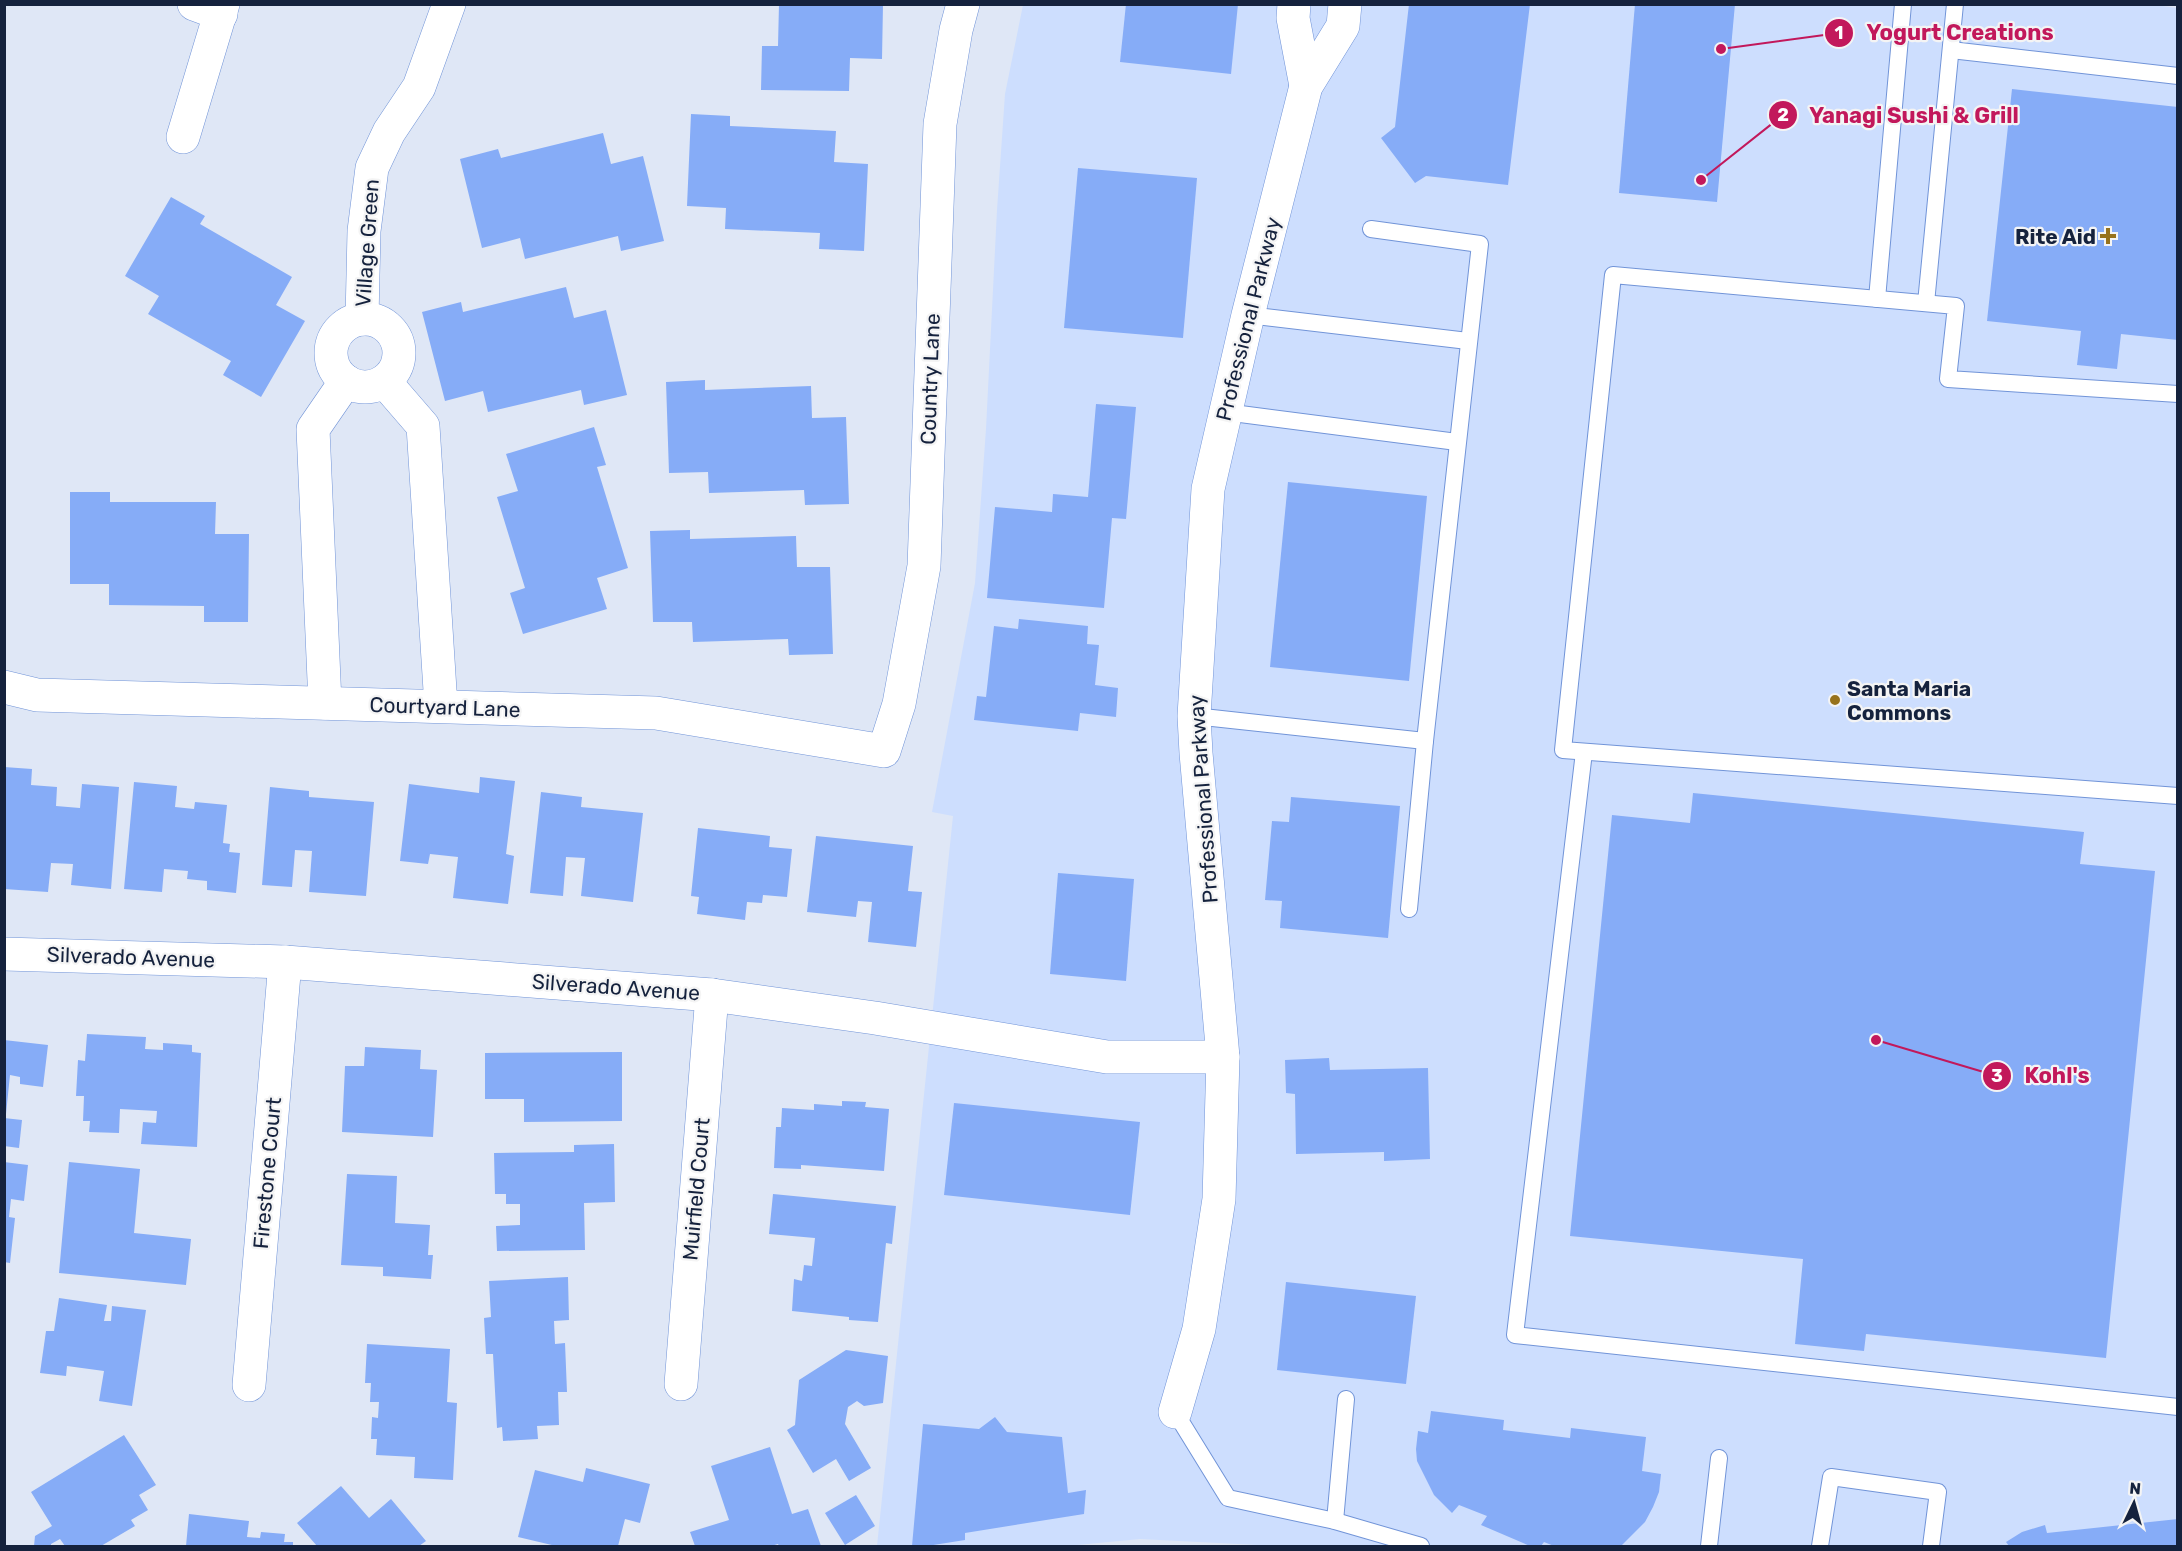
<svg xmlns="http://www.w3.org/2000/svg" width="2182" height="1551" viewBox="0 0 2182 1551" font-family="Rubik,sans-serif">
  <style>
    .built { fill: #cddefe }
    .building { fill: #86acf7 }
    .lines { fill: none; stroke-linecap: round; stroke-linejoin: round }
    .service-casing { stroke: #7194d8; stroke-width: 18 }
    .minor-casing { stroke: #7194d8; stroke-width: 34 }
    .service { stroke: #fff; stroke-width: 16 }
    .minor { stroke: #fff; stroke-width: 33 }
    .poi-dot { fill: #97721c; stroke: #f4f4f4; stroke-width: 2 }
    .labels { text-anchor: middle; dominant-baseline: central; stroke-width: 4.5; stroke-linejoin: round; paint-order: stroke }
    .poi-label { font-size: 21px; font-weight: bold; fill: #15223d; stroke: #f4f4f4; text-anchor: end }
    .street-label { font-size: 21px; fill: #15223d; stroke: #f4f4f4 }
    .leader { fill: none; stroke: #c2185b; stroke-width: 2 }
    .callout-dot { fill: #c2185b; stroke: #f4f4f4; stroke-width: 2 }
    .mark-label { font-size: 18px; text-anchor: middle; font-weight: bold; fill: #fff }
    .callout-label { font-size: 22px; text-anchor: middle; font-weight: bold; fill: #c2185b; stroke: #f4f4f4; stroke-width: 4.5; stroke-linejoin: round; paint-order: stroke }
  </style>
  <rect width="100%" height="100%" fill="#dfe7f6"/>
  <path class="built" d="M2149,4L2177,8V1546H1278L1140,1539L1067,1546H877L953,816L932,812L975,583L986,429L997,210L1005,94L1023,5Z"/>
  <g class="building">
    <path d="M779,4H883L882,59L850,58L849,91L761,90L762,46H778Z"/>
    <path d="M1126,4H1238L1231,74L1120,62Z"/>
    <path d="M1409,4H1530L1508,185L1426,176L1415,183L1381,138L1395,127Z"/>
    <path d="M1635,4H1735L1717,202L1619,193Z"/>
    <path d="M2012,89L2178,107V340L2121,334L2117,369L2077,365L2081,331L1987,321Z"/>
    <path d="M691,114L730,116V126L836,131L834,162L868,164L864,251L819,249L820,233L725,229L726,208L687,206Z"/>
    <path d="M603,133L611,164L643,156L664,241L621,251L618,236L525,259L520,238L482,248L460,159L498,149L501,158Z"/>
    <path d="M1078,168L1197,178L1183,338L1064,328Z"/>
    <path d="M171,197L205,216L200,224L292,277L276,305L305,321L261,397L223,375L231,361L148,314L159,296L125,276Z"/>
    <path d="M566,287L574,318L606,310L627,395L584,405L581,390L488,412L483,391L445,401L422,312L461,302L463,312Z"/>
    <path d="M705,380V390L811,386L812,418L846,417L849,504L805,505L804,490L709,493L708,472L669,473L666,382Z"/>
    <path d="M1096,404L1136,407L1126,519L1112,518L1104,608L987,598L995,507L1052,512L1053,494L1088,497Z"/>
    <path d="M594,427L606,465L597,467L628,568L597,578L607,609L523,634L510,593L525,588L497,497L518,491L506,454Z"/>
    <path d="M1288,482L1427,496L1409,681L1270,667Z"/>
    <path d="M70,492H110V502H216L215,534H249L248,622H204V606L109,605V584H70Z"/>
    <path d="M690,530V539L796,536L797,567H830L833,654L789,655L788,639L693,642L692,622H653L650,531Z"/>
    <path d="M1019,619L1088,626L1087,644L1099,645L1095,685L1118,688L1116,717L1080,713L1078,731L974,720L977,696L986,697L994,626L1018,629Z"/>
    <path d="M4,767L32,769L31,785L57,787L56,806L80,808L82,784L119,787L111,889L71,885L73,864L51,863L48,892L4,889Z"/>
    <path d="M480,777L515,781L506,854L514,856L508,904L453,898L458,857L430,854L428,864L400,861L409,784L479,793Z"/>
    <path d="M134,782L177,786L175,807L194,809L195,802L227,805L223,843L230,844L229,852L240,853L236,893L207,890V881L187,879L188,871L164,869L162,892L124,889Z"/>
    <path d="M270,787L309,791V797L374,802L366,896L309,892L312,851L295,850L292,887L262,885Z"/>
    <path d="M541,792L582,797L581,807L643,813L633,902L581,896L585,858L566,857L563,896L530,893Z"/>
    <path d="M1693,793L2084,832L2080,864L2155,871L2106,1358L1866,1334L1864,1351L1795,1344L1803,1259L1570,1236L1612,815L1690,823Z"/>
    <path d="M1291,797L1400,806L1388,938L1280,928L1282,901L1265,900L1272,821L1289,822Z"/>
    <path d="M698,828L770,836L769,847L792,849L787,897L763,895L762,903L747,902L745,920L697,914L699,897L691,896Z"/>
    <path d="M816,836L913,846L908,891L922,892L916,947L868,942L872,902L858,901L856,917L807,912Z"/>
    <path d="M1058,873L1134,879L1126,981L1050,974Z"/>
    <path d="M87,1034L146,1037L145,1049L163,1050V1043L192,1045V1052L201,1053L197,1147L141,1144L143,1122L156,1123L157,1111L120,1109L119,1133L89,1132L90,1121H83L84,1096H76L78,1060L85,1061Z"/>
    <path d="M4,1040L48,1045L43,1087L20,1084V1077L10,1075L6,1114Z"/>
    <path d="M365,1047L421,1050L420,1069L437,1070L433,1137L342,1132L345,1066H364Z"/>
    <path d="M622,1052V1121L524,1122V1099H485V1053Z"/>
    <path d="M1329,1058L1330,1070L1428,1068L1430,1159L1384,1161V1152L1296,1154L1295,1094L1286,1093L1285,1060Z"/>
    <path d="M842,1101L866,1102L865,1107L889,1109L884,1171L801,1165V1169L774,1168L776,1127H781L782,1108L814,1110V1104L842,1106Z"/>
    <path d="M954,1103L1140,1122L1130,1215L944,1195Z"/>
    <path d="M4,1118L22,1120L19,1148L4,1146Z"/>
    <path d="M614,1144L615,1202L584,1203L585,1250L497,1251L496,1226L520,1225V1204H506V1194H495L494,1153L574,1152V1145Z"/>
    <path d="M4,1162L28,1165L24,1201L11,1199L9,1217L15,1218L10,1263L4,1262Z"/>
    <path d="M69,1162L140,1169L134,1233L191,1239L186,1285L59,1273Z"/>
    <path d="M347,1174L397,1176L395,1223L430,1225L428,1255H433L431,1279L383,1276V1267L341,1265Z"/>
    <path d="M773,1194L896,1206L892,1244L886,1243L878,1322L849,1320V1317L792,1311L794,1279L802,1281L804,1265L812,1266L815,1238L769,1234Z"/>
    <path d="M568,1277L569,1320L554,1321L555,1344L565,1343L567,1392H558L559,1425L537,1426L538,1439L503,1441L502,1427L497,1428L493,1354H486L484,1318L491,1317L489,1281Z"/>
    <path d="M1286,1282L1416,1296L1406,1384L1277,1370Z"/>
    <path d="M59,1298L107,1305L104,1321H111L112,1306L146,1310L132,1406L99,1401L104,1371L67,1366L66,1376L40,1373L46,1331H54Z"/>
    <path d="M367,1344L450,1349L447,1402L457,1403L453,1480L414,1478L415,1457L376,1455L377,1439H371L372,1417L378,1418L379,1402H370L371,1383H365Z"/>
    <path d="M846,1350L888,1356L883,1403L864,1406L857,1401L848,1407L845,1424L871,1468L849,1481L836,1459L813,1473L787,1430L795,1425L799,1380Z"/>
    <path d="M1431,1411L1504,1420L1503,1430L1570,1438L1571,1428L1646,1437L1642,1471L1661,1474L1659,1492L1653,1507L1645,1522L1621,1546H1554L1544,1542L1541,1546H1530L1481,1525L1487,1516L1459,1505L1452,1513L1434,1495L1417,1461L1416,1449L1418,1431L1428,1433Z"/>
    <path d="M995,1417L1007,1432L1062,1437L1068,1493L1086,1490L1084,1514L965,1533V1540L927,1546H912L923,1424L979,1429Z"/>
    <path d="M124,1435L156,1485L139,1495L148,1510L131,1520L135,1526L101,1546H65L60,1539L51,1544V1546H34L35,1536L52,1526L31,1492Z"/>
    <path d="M770,1447L792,1514L808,1509L821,1546H779L778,1544L771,1546H695L690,1532L729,1520L711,1466Z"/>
    <path d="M586,1468L650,1484L640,1523L625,1519L618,1546H556L518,1537L535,1470L583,1482Z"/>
    <path d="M341,1486L369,1518L391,1499L426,1541L419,1546H317L297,1523Z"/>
    <path d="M856,1495L875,1526L845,1545L825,1513Z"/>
    <path d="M189,1514L249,1521L247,1537L260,1538L261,1532L285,1534L284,1542H293V1546H186Z"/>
    <path d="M2178,1519V1546H2009L2006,1542L2022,1532L2045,1525L2047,1533Z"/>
  </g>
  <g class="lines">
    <defs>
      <g id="service">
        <path d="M1951,50L2178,76"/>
        <path d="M1877,299L1903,4"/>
        <path d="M1926,303L1955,4"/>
        <path d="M1248,315L1468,341"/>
        <path d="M2178,394L1948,379L1956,306L1613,275L1563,750L2178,796"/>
        <path d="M1225,412L1457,442"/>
        <path d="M1194,716L1425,741L1480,244L1371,229"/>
        <path d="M1584,752L1515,1335L2178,1407"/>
        <path d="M1409,909L1425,741"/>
        <path d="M1175,1412L1228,1498L1335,1521L1421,1546"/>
        <path d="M1335,1521L1346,1399"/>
        <path d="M1709,1546L1719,1458"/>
        <path d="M1820,1546L1831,1477L1938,1492L1931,1546"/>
      </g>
      <g id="minor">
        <path d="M194,4L221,14"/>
        <path d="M1294,4L1293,18L1306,86"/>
        <path d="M183,137L223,4"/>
        <circle cx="365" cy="353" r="34"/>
        <path d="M362,319L364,231L372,168L389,132L419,87L449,4"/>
        <path d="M385,382L423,426L441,706"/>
        <path d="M4,687L37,695L656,713L884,751L899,704L924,566L940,124L956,30L963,4"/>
        <path d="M325,703L313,429L346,381"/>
        <path d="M4,954L285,962L712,995L875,1018L1107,1057H1223"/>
        <path d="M681,1384L712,995"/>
        <path d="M249,1385L285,962"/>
        <path d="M1175,1412L1199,1329L1219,1199L1223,1057L1196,753L1194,716L1208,489L1248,315L1306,86L1343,26L1345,4"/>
      </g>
    </defs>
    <use href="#service" class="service-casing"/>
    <use href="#minor" class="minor-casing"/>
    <use href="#service" class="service"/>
    <use href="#minor" class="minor"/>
  </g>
  <g class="poi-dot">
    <path d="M2105 227h6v6h6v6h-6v6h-6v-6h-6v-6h6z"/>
    <circle cx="1835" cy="700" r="6"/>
  </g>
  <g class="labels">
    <g class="poi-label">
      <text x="2096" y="236">Rite Aid</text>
      <text x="1847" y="688" text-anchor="start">Santa Maria<tspan x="1847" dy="24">Commons</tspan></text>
    </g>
    <g class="street-label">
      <text transform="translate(367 243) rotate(-86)">Village Green</text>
      <text transform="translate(1248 319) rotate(-76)">Professional Parkway</text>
      <text transform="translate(930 379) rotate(-88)">Country Lane</text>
      <text transform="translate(445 707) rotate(2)">Courtyard Lane</text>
      <text transform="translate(1203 799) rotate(-94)">Professional Parkway</text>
      <text transform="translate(131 957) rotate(2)">Silverado Avenue</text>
      <text transform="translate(616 987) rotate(4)">Silverado Avenue</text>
      <text transform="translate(267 1173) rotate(-85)">Firestone Court</text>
      <text transform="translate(696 1189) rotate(-85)">Muirfield Court</text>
    </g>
  </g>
  <path class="leader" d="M1721 49L1839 33M1701 180L1783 115M1876 1040L1997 1076"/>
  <g class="callout-dot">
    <circle cx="1721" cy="49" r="6"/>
    <circle cx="1701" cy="180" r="6"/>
    <circle cx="1876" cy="1040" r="6"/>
    <circle cx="1839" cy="33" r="15"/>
    <circle cx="1783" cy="115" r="15"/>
    <circle cx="1997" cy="1076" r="15"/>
  </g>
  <g class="mark-label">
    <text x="1839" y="39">1</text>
    <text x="1783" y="121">2</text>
    <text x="1997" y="1082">3</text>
  </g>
  <g class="callout-label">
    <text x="1960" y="40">Yogurt Creations</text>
    <text x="1914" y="123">Yanagi Sushi &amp; Grill</text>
    <text x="2057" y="1083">Kohl's</text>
  </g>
  <rect width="2182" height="1551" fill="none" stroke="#15223d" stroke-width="12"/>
  <g transform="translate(2134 1503) rotate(5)" stroke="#f4f4f4" stroke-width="4.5" paint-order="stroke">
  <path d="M0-4.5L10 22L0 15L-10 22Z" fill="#15223d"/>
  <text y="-9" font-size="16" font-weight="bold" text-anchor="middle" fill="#15223d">N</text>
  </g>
</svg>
